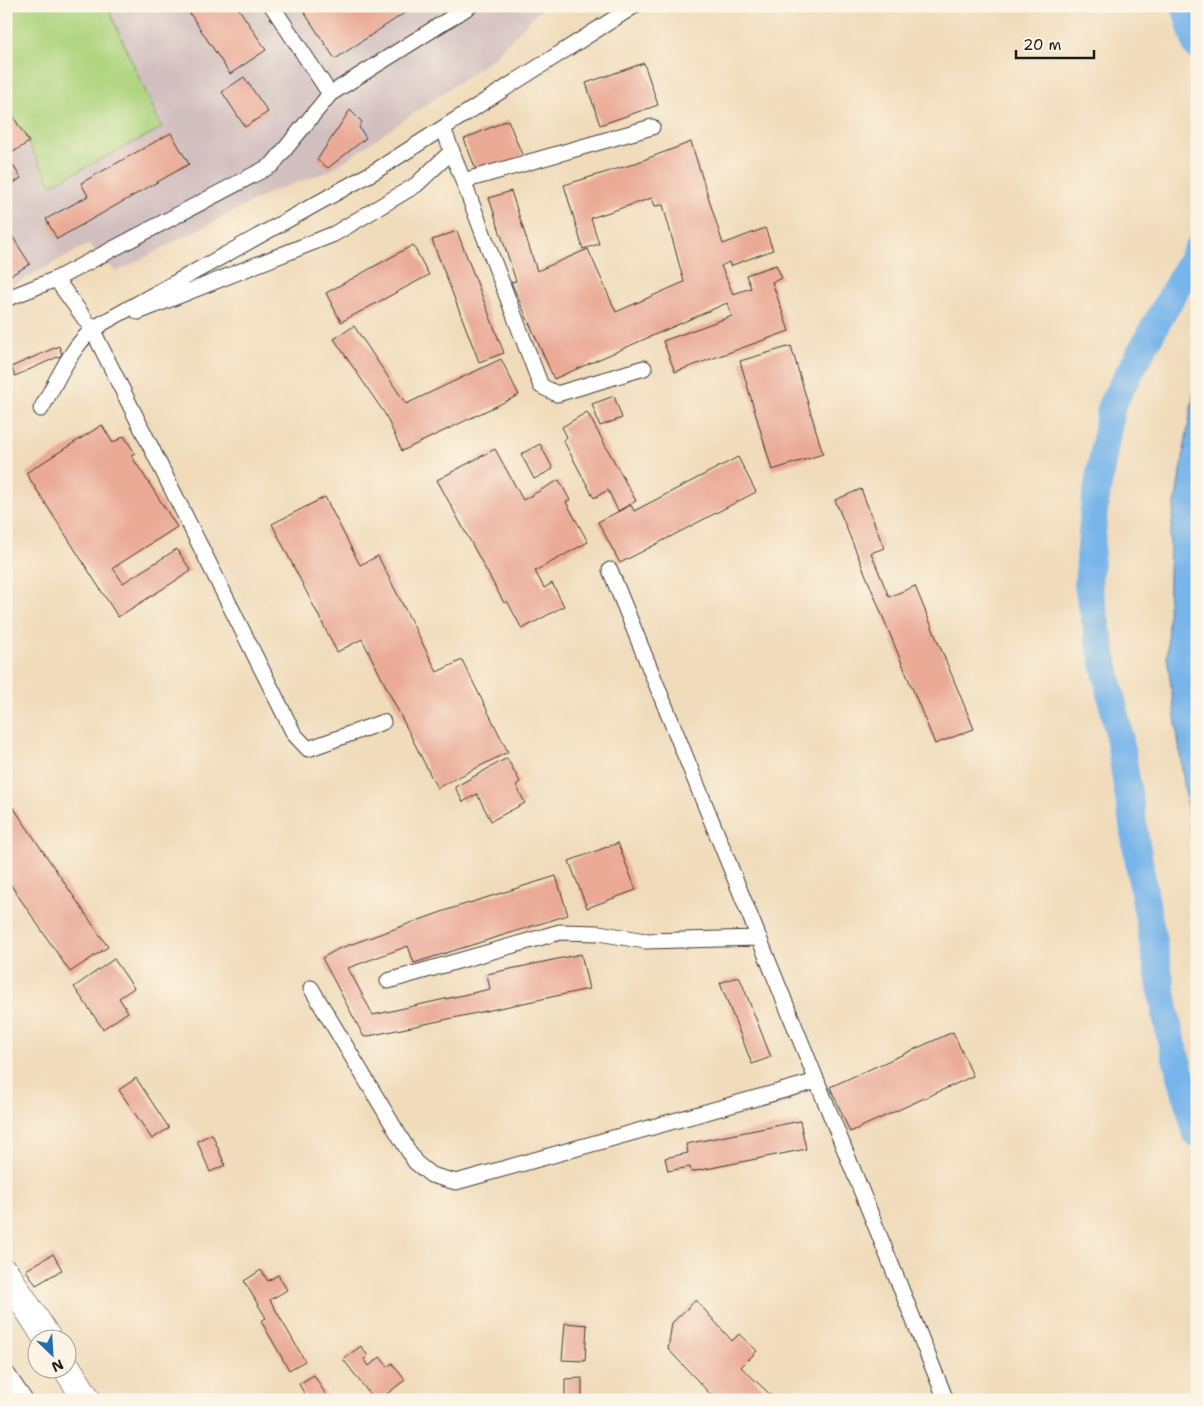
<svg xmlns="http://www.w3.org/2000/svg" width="1203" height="1406" viewBox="0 0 1203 1406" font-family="'Shantell Sans',sans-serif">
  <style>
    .industrial { fill: #d1bfbf }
    .green { fill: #aed47e; stroke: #65784d }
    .water { fill: #77b5ea; stroke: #4a6883 }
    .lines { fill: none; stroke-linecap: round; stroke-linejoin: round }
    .canal { stroke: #77b5ea; stroke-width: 28 }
    .building { fill: #eaaa96 }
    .lane-casing { stroke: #3c3934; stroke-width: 17 }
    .street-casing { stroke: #3c3934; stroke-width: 29 }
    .lane { stroke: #fff; stroke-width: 15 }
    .street { stroke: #fff; stroke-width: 28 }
  </style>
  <rect width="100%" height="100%" fill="#fcf5e5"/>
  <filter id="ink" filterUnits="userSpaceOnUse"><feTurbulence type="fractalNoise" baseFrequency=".02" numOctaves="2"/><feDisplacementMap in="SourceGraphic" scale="10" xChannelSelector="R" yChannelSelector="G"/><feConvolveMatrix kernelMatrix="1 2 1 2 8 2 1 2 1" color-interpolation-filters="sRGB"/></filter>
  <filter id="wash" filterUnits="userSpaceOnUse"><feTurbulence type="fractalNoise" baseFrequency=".0096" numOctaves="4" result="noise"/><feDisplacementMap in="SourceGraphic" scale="20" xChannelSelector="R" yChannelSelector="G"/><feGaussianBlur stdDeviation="1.12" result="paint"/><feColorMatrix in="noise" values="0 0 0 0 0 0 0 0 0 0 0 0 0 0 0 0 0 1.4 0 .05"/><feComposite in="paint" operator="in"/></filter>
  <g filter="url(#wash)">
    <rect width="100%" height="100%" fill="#f0dbba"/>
    <path class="industrial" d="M6,6H544L492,59L330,171L273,191L116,272L89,244L6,289Z"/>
    <path class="green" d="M6,6H107L162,128L51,185L6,103Z"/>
    <path class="water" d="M1197,373V880L1167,657L1170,534Z"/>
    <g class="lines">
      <g class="canal">
        <path d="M1185,6L1197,46"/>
        <path d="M1197,250L1112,404L1094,509L1088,586L1118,729L1142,881L1170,1036L1197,1134"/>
      </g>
    </g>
    <g id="blocks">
      <g class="building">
        <path d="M185,6H237L266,50L230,74Z"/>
        <path d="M300,6H415L335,59Z"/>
        <path d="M644,63L658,105L600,125L586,83Z"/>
        <path d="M244,77L268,112L245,127L222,92Z"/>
        <path d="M6,105L29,142L7,156L21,178L6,188Z"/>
        <path d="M350,110L362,122L359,127L366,138L328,168L317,160Z"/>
        <path d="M508,120L523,157L478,175L464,139Z"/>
        <path d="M171,133L189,164L57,239L46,219L88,196L81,183Z"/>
        <path d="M691,142L723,244L765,228L773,250L730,266L729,262L721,266L733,294L751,288L746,275L776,265L782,278L772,282L789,331L675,372L663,341L732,316L727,303L554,379L511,282L516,281L489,198L511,191L537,271L588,249L616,312L684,282L663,205L655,206L652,198L591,218L599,244L583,249L564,185L630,165Z"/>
        <path d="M457,231L504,353L479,362L432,240Z"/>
        <path d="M12,236L30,264L6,278V240Z"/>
        <path d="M413,245L429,275L341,322L326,293Z"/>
        <path d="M354,326L406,404L501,359L519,395L402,451L385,414L334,339Z"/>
        <path d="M59,346L62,355L15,376L11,367Z"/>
        <path d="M791,346L823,454L772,470L740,361Z"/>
        <path d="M614,396L622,418L600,426L592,404Z"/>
        <path d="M587,412L636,501L618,511L608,490L594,498L563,440L567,437L562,427Z"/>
        <path d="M102,425L113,443L124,436L135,453L131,455L177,527L113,568L123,583L177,549L191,571L118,617L26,473Z"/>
        <path d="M540,444L553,469L534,479L521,454Z"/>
        <path d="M495,449L523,500L559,480L570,500L566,502L588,542L535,571L544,588L552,583L564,606L522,629L507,601L504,603L437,480Z"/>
        <path d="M738,457L756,492L620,563L598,522L631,505L634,511Z"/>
        <path d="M861,489L884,548L871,553L889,597L915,586L974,729L935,744L835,500Z"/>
        <path d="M325,497L360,565L378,556L437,672L462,660L508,752L437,788L362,639L337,652L272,524Z"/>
        <path d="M507,758L520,782L516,785L525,803L491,821L477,794L463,802L455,787Z"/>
        <path d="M13,807L108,947L70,972L6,878V812Z"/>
        <path d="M618,843L636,890L587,908L569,861Z"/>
        <path d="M556,876L568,915L414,963L408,946L348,968L373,1015L490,989L487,974L581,954L589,989L364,1037L322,958L338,949L450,909Z"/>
        <path d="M114,959L134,988L119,998L128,1012L103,1029L74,987Z"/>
        <path d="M739,976L771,1057L752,1064L720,983Z"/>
        <path d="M953,1032L973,1076L850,1132L830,1087Z"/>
        <path d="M136,1078L169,1128L152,1139L119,1090Z"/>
        <path d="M800,1121L806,1149L691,1172L690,1167L668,1171L665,1158L688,1153L686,1144Z"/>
        <path d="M212,1134L225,1165L210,1172L197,1141Z"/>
        <path d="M53,1254L62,1270L36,1285L26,1270Z"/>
        <path d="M261,1270L268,1281L278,1275L287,1290L270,1300L305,1361L289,1370L261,1321L266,1318L244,1281Z"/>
        <path d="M696,1300L732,1341L739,1334L757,1351L741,1367L776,1400H710L713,1397L668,1349L672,1323Z"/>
        <path d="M565,1323L587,1325L585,1361L562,1360Z"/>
        <path d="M361,1346L368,1356L364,1359L369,1366L380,1357L388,1367L392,1363L405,1380L379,1400H374L343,1359Z"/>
        <path d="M314,1375L329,1400H308L299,1384Z"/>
        <path d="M582,1378V1400H565V1379Z"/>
      </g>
    </g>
  </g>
  <g filter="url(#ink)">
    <use href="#blocks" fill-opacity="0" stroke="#3c3934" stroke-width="1"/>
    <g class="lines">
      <defs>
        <g id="lane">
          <path d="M272,6L330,94"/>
          <path d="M443,128L541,386L557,394L644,368"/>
          <path d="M463,181L652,127"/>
          <path d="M56,279L272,165L330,94L470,6"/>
          <path d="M6,299L56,279L92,329L377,170L634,6"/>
          <path d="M138,312L334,234L416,185L452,151"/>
          <path d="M92,329L294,734L308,749L383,722"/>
          <path d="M41,409C54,387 76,335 100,326"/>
          <path d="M610,570L946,1400"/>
          <path d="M388,981L560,932L599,933L645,941L759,938"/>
          <path d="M311,988L415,1162L431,1175L456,1182L817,1081"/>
          <path d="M6,1372L25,1400"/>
        </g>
        <g id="street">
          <path d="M6,1274L47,1338"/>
          <path d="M67,1368L87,1400"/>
        </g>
      </defs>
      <use href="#lane" class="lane-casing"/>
      <use href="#street" class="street-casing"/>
      <use href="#lane" class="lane"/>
      <use href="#street" class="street"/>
    </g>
  </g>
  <rect width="1203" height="1406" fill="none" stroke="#fcf5e5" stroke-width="25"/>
  <g transform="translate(52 1354) rotate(155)"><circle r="24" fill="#fcf5e5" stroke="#a29e95"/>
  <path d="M0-4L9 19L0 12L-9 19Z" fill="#1f6fb2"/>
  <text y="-8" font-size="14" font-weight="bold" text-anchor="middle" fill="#1c1c1c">N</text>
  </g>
  <path d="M1016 50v8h78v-8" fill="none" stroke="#1c1c1c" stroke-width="2.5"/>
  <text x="1023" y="50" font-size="15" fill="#1c1c1c" stroke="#fcf5e5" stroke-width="4" paint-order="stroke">20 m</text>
</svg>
